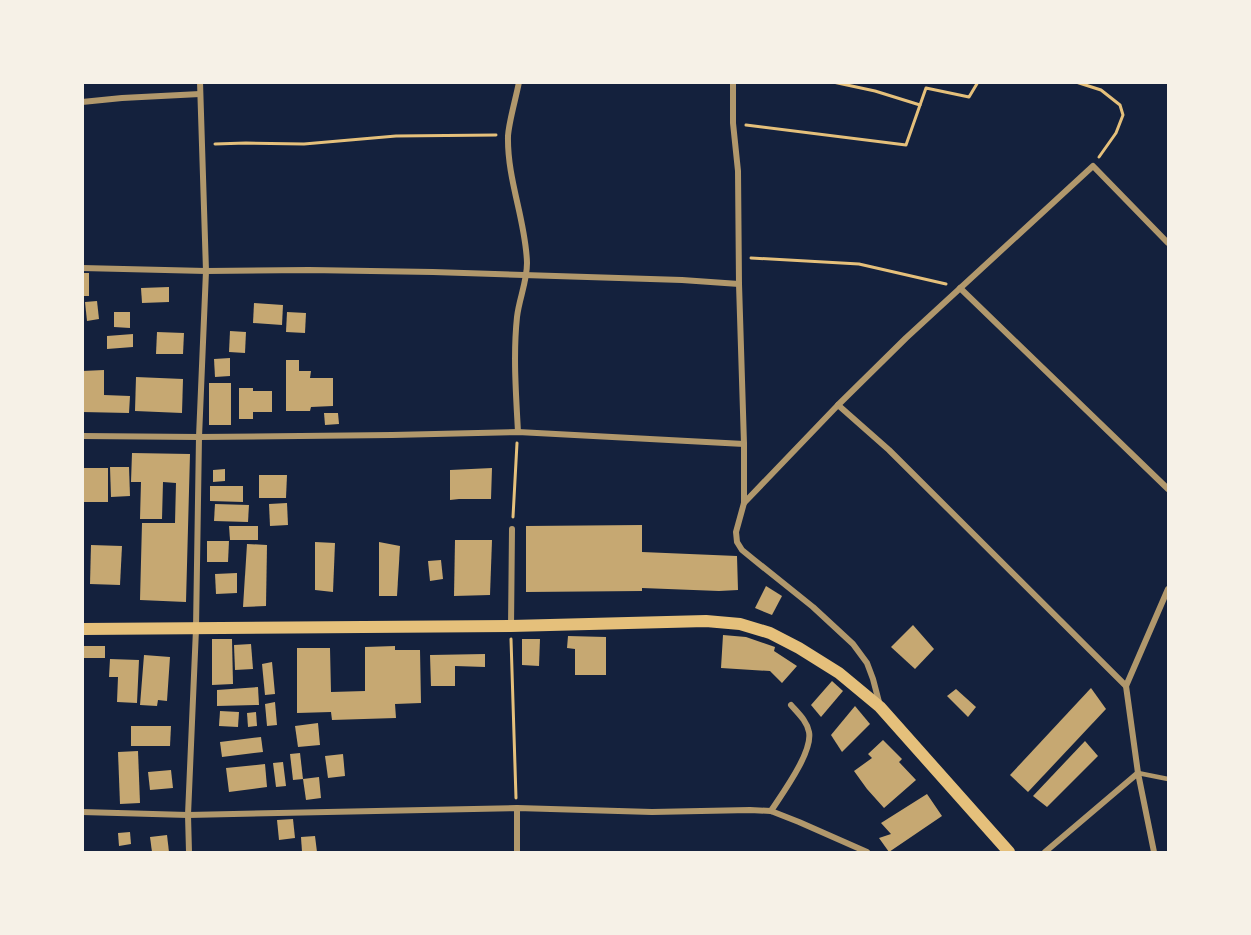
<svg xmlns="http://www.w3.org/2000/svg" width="1251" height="935" viewBox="0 0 1251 935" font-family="'Nunito Sans',sans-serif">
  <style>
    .building { fill: #c6a872 }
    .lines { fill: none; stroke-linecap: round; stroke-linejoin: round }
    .path { stroke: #e5c07b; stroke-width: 3 }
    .service { stroke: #b1986c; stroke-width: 4.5 }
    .minor { stroke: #b1986c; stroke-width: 6 }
    .secondary { stroke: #e5c07b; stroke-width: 12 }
  </style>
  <rect width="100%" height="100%" fill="#14213d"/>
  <g class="building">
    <rect x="82" y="273" width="7" height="23"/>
    <path d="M169,287V302L142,303L141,288Z"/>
    <path d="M97,301L99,319L87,321L85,302Z"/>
    <path d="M254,303L283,305L282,325L253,323Z"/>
    <path d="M114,312H130V328L114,327Z"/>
    <path d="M287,312L306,313L305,333L286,332Z"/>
    <path d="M230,331L246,332L245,353L229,352Z"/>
    <path d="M157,332L184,333L183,354H156Z"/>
    <path d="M133,334V347L107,349V336Z"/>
    <path d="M230,358V376L215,377L214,359Z"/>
    <path d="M286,360H299V371H311L310,378H333V406L311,407L310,411H286Z"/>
    <path d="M104,370V395L130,396L129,413L82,412V371Z"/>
    <path d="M136,377L183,379L182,413L135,411Z"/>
    <rect x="209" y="383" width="22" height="42"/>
    <path d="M239,388H253V391H272V412H253V419H239Z"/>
    <path d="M324,413H338L339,424L325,425Z"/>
    <path d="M132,453L190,454L186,602L140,600L142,523H175L176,483L163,482L162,519H140L141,482H131Z"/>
    <path d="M110,467H129L130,496L111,497Z"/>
    <path d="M83,468H108V502H82Z"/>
    <path d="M492,468L491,499H459L450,500V470Z"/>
    <path d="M225,469V481L213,482V470Z"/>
    <path d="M259,475H287L286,498H259Z"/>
    <path d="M210,486H243V502L210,501Z"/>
    <path d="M287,503L288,525L270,526L269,504Z"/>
    <path d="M215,504L249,505L248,522L214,521Z"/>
    <path d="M642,525V552L737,556L738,590L719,591L642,588V591L526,592V526Z"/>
    <path d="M229,526H258V540H230Z"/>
    <path d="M455,540H492L490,595L454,596Z"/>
    <path d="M207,541H229L228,562H207Z"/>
    <path d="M315,542L335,543L333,592L315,590Z"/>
    <path d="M379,542L400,546L397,596H379Z"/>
    <path d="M247,544L267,545L266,606L243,607Z"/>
    <path d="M91,545L122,546L120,585L90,584Z"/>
    <path d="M441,560L443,579L430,581L428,561Z"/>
    <path d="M237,573V593L216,594L215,574Z"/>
    <path d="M766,586L782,596L772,615L755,608Z"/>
    <path d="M913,625L934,649L915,669L891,647Z"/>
    <path d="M723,635L746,637L775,647L774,651L797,666L782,683L770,671L721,668Z"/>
    <path d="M568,636L606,637V675H575V649L567,648Z"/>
    <path d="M212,639H232L233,684L212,685Z"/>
    <path d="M522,639H540L539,666L522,665Z"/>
    <path d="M251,644L253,669L235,670L234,645Z"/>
    <rect x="82" y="646" width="23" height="12"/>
    <path d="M395,646V650H420L421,703L395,704L396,718L332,720L331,712L297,713V648H330L331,692L365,691V647Z"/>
    <path d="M485,654V667L455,666V686H431L430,655Z"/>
    <path d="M144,655L170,657L167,701L158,700L157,706L140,705Z"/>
    <path d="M110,659L139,660L137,703L117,702L118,677H109Z"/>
    <path d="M272,662L275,694L265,695L262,664Z"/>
    <path d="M832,681L843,691L821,717L811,705Z"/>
    <path d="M258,687L259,705L217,706V690Z"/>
    <path d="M1091,688L1106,709L1028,792L1010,775Z"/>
    <path d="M956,689L976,707L968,717L947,696Z"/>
    <path d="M275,702L277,725L267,726L265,704Z"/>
    <path d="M855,706L870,724L842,752L831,735Z"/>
    <path d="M220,711L239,712L238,727L219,726Z"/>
    <path d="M256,712L257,726L248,727L247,713Z"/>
    <path d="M318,723L320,745L298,747L295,726Z"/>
    <path d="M131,726H171L170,746H131Z"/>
    <path d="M261,737L263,752L222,757L220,742Z"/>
    <path d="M883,740L902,759L899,762L916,780L884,808L867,789L854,771L872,758L868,754Z"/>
    <path d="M1085,741L1098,756L1047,807L1033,796Z"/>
    <path d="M138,751L140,803L120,804L118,752Z"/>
    <path d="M300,753L303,779L293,780L290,754Z"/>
    <path d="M343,754L345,776L328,778L325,756Z"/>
    <path d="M283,762L286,786L276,787L273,763Z"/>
    <path d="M265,764L267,787L229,792L226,768Z"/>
    <path d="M171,770L173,788L150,790L148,772Z"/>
    <path d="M319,777L321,798L306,800L303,779Z"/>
    <path d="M927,794L942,816L889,852L879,838L891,834L881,823Z"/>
    <path d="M293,819L295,838L279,840L277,820Z"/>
    <path d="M130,832L131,844L119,846L118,833Z"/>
    <path d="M167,835L169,852H152L150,837Z"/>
    <path d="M315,836L317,852H302L301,837Z"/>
  </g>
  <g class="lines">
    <g class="path">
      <path d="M833,82L875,91L920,105"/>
      <path d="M1076,82L1101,90L1120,105L1123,115L1116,133L1099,157"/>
      <path d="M746,125L906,145L926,88L969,97L978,82"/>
      <path d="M215,144L246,143L304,144L396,136L496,135"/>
      <path d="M751,258L859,264L946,284"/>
      <path d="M513,517L517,443"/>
      <path d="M511,639L516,798"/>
    </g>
    <path class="service" d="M1138,773L1168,779"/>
    <g class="minor">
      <path d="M733,82V123L738,171L739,284L744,444V503L736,532L737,542L742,550L753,559L813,607L853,644L867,663L873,679L879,702"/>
      <path d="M82,102L122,98L200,94"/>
      <path d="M82,268L206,271L309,270L433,272L682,280L739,284"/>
      <path d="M960,288L1168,489"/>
      <path d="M838,405L889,450L1126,686"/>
      <path d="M518,432C516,394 513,355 517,317C519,299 527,282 527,263C526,221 507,180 508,136C509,121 516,98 519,82"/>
      <path d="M82,436L199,437L392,435L518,432L744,444"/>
      <path d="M744,503L838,405L906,338L1093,166L1168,243"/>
      <path d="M511,626L512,529"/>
      <path d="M771,811C782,794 813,752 809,732C807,721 798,713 791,705"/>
      <path d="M82,812L188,815L517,808L652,812L750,810L771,811L799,822L867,852"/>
      <path d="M189,852L188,815L196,629L199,437L206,271L200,82"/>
      <path d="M517,852V808"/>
      <path d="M1045,852L1138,773"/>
      <path d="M1154,852L1138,773L1126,686L1168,589"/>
    </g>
    <path class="secondary" d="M82,629L511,626L706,621L740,624L770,633L799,648L839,673L880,707L1009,852"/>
  </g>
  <rect width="1251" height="935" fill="none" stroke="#f6f1e7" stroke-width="168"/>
</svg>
